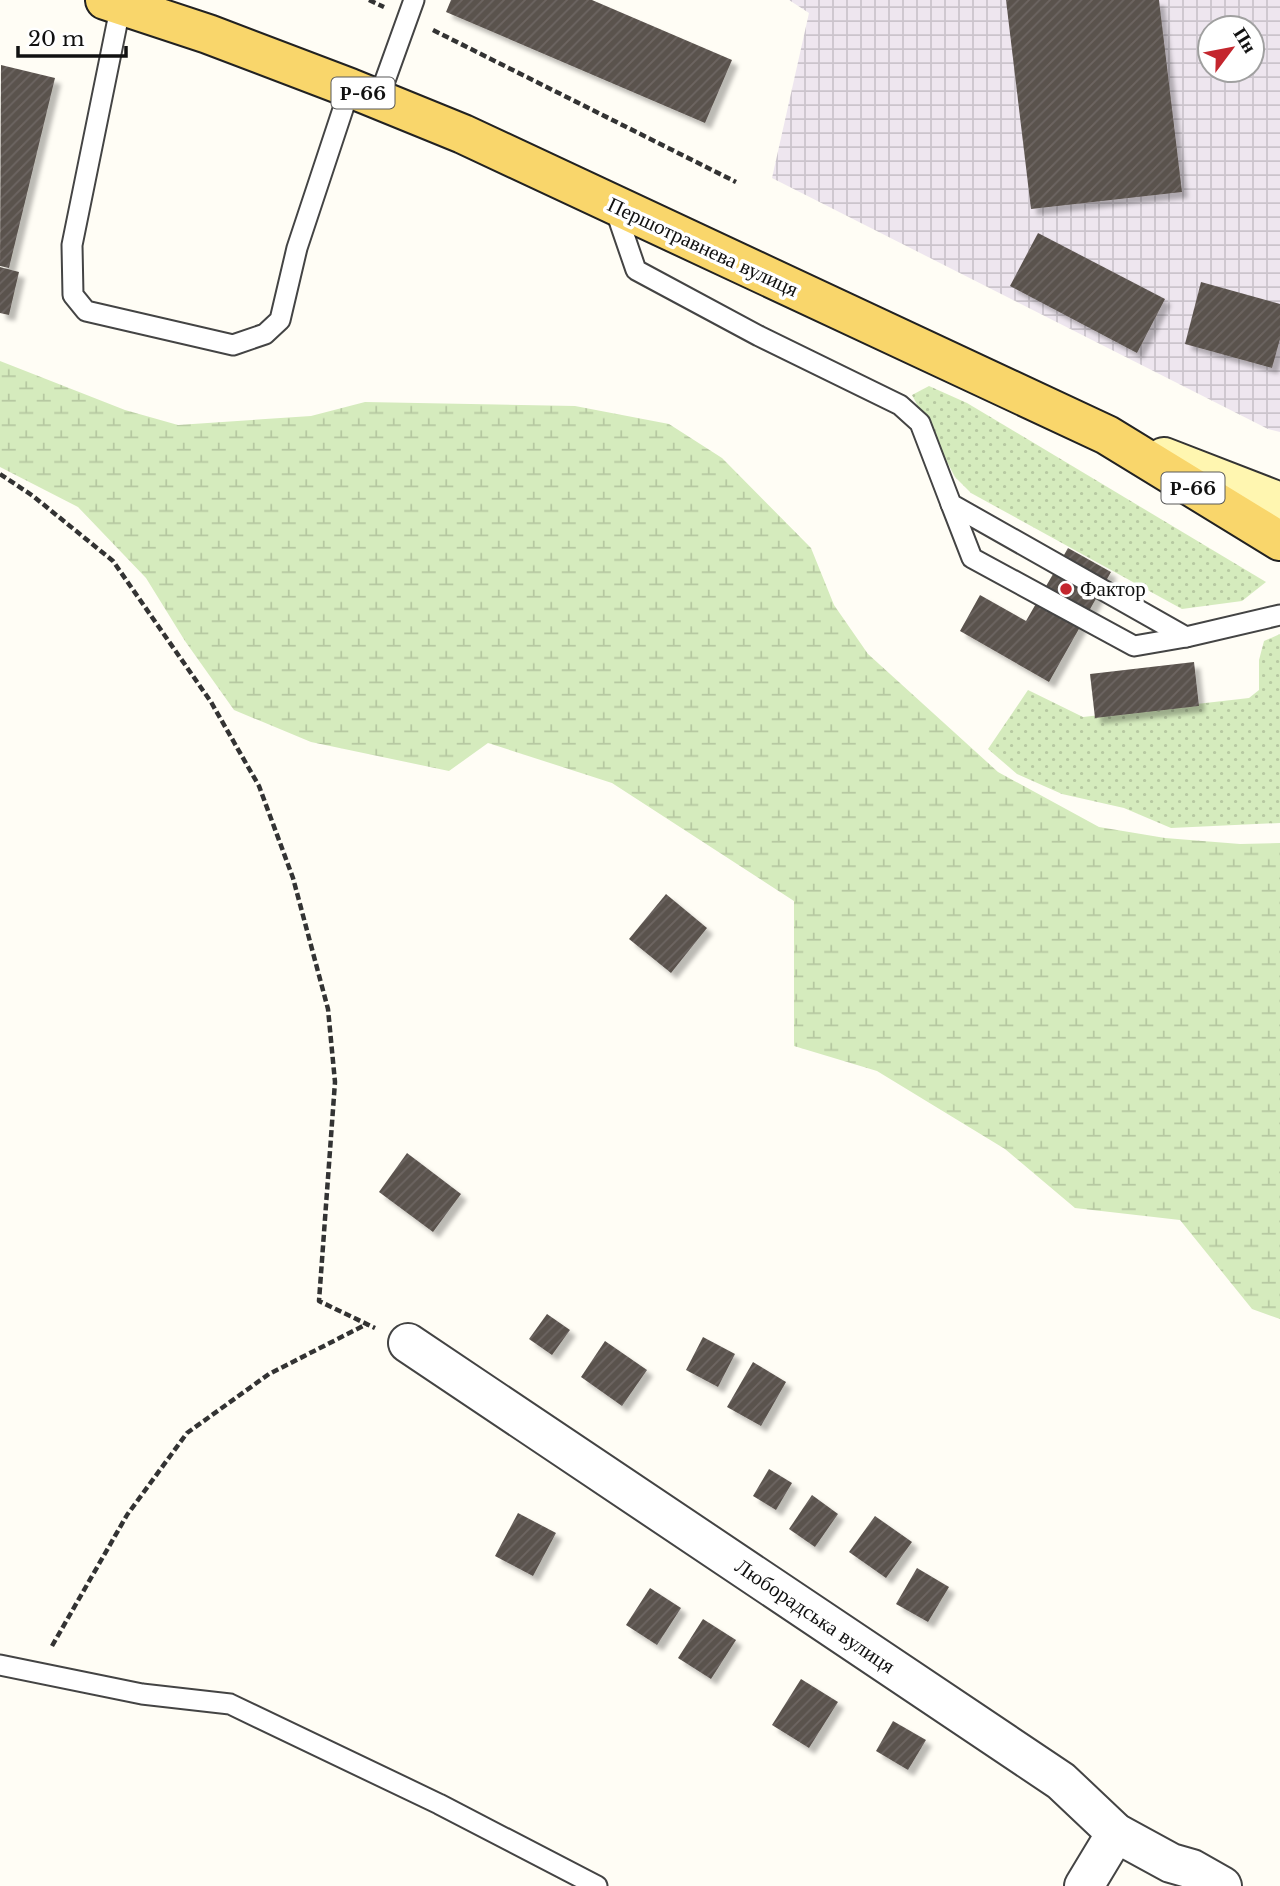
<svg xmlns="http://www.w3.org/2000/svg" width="1280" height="1886" viewBox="0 0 1280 1886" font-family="'Libre Baskerville',serif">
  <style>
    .industrial { fill: url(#industrial-grid); fill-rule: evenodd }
    .grass { fill: url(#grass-dots) }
    .wetland { fill: url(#wetland-marsh) }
    .building { fill: url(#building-hatch); filter: url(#shadow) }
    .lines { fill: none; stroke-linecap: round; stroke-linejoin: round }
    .lane-casing { stroke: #444; stroke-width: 23 }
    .street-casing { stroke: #444; stroke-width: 42 }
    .secondary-casing { stroke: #333; stroke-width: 42 }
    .primary-casing { stroke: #222; stroke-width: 42 }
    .path { stroke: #333; stroke-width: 4.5; stroke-dasharray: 7 3.5; stroke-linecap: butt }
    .lane { stroke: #fff; stroke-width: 19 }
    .street { stroke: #fff; stroke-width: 38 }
    .secondary { stroke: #fff6b0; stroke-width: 38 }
    .primary { stroke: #f9d66b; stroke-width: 38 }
    .poi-dot { fill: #c4262e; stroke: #fff; stroke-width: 2.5 }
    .labels { text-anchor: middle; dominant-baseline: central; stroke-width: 7; stroke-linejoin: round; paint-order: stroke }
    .shield { fill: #fff; stroke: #585858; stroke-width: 2 }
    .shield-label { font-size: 19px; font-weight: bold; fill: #111 }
    .street-label { font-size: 21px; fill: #111; stroke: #fff }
    .poi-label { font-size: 21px; fill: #111; stroke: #fff; text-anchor: start }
  </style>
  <defs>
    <pattern id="industrial-grid" width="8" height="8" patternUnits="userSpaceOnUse" patternTransform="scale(1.75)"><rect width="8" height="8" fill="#eee6ef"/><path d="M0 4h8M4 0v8" fill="none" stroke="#cbc4cc"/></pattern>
    <pattern id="grass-dots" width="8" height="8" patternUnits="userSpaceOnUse" patternTransform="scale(1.75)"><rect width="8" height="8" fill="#d5ebbd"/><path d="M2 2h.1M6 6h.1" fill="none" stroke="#b6c8a1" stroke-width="1.8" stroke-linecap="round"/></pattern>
    <pattern id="wetland-marsh" width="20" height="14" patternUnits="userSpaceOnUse" patternTransform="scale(1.75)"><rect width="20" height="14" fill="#d5ebbd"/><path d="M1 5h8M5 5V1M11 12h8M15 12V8" fill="none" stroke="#b6c8a1"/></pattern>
    <pattern id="building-hatch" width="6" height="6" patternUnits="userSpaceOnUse" patternTransform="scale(1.75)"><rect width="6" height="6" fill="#5a524d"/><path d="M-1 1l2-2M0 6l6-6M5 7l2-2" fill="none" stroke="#6d6662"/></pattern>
    <filter id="shadow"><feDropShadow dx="6" dy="6" stdDeviation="2" flood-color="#0004"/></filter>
  </defs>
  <rect width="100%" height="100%" fill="#fffdf5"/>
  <path class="industrial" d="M789,0H1280V432L1268,429L772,178L809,13ZM1210,28H1252V70H1210Z"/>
  <g class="grass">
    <path d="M929,386L967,403L1266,582L1242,601L1182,609L971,493L955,477L912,395Z"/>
    <path d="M1280,634V823L1171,828L1124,808L1062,794L1017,774L988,749L1028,690L1083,717L1249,698L1259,690V660L1264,641Z"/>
  </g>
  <path class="wetland" d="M0,361L125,410L178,425L311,416L365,402L575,406L669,424L722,458L811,548L834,605L868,654L998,772L1099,827L1165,838L1240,844L1280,843V1319L1252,1309L1180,1220L1075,1208L1005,1149L877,1071L794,1046V901L612,783L488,743L449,771L311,742L234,710L185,641L146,578L78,507L0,467Z"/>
  <g class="building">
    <path d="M451,0H592L732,60L705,123L446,12Z"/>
    <path d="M1006,0H1159L1182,192L1031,209Z"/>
    <path d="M1,65L55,78L9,268L0,266Z"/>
    <path d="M1038,233L1165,299L1137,353L1010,286Z"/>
    <path d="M0,267L19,272L9,315L0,313Z"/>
    <path d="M1201,282L1280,304V339L1272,368L1185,344Z"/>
    <path d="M1068,548L1111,572L1049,682L960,631L980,595L1026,621Z"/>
    <path d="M1194,662L1199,706L1095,718L1090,674Z"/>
    <path d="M666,894L707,928L671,973L629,939Z"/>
    <path d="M407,1153L461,1194L433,1232L379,1192Z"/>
    <path d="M547,1314L570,1330L552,1355L529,1339Z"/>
    <path d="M703,1337L735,1354L718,1387L686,1370Z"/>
    <path d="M605,1341L647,1370L622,1406L581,1377Z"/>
    <path d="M753,1362L786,1382L761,1426L727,1407Z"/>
    <path d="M769,1469L792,1483L776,1510L753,1496Z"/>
    <path d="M812,1495L838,1514L815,1547L789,1529Z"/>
    <path d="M518,1513L556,1533L533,1576L495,1556Z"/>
    <path d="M875,1516L912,1542L886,1578L849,1552Z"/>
    <path d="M917,1568L949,1587L928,1622L896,1604Z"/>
    <path d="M650,1588L681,1608L657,1645L626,1625Z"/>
    <path d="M703,1619L736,1640L711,1679L678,1658Z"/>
    <path d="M801,1679L838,1702L809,1748L772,1725Z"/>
    <path d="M893,1721L926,1740L908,1770L876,1751Z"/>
  </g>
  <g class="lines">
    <defs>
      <g id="lane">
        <path d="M121,4L72,245L73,295L86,311L233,345L265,334L280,320L297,248L350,88"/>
        <path d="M378,100L414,0"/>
        <path d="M614,206L636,270L759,336L900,405L920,423L951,504L1186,637L1280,615"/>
        <path d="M951,504L972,558L1134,646L1186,637"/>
        <path d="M0,1665L142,1694L230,1704L439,1804L597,1886"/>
      </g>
      <g id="street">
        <path d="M408,1343L1061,1781L1116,1833L1171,1863L1192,1869L1222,1886"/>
        <path d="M1084,1886L1116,1833"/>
      </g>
      <path id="secondary" d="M1164,457L1280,502"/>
      <path id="primary" d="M105,0L208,34L350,88L463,134L1107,435L1280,541"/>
    </defs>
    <use href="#lane" class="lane-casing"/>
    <use href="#street" class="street-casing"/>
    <use href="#secondary" class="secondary-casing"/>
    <use href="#primary" class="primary-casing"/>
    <g class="path">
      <path d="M369,0L384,7"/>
      <path d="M433,30L736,182"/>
      <path d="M0,474L33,496L113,561L211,702L259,786L293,878L328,1009L335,1082L319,1301L375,1328"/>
      <path d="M52,1646L127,1515L187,1433L269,1374L367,1324"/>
    </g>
    <use href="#lane" class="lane"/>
    <use href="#street" class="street"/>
    <use href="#secondary" class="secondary"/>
    <use href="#primary" class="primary"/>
  </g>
  <circle class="poi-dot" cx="1066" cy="589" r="7"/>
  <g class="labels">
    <g class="shield">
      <rect x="331.5" y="77.5" width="63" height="31" rx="5"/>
      <rect x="1161.5" y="472.5" width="63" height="31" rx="5"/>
    </g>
    <g class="shield-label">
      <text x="363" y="93">Р-66</text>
      <text x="1193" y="488">Р-66</text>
    </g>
    <g class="street-label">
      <text transform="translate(703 247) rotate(25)">Першотравнева вулиця</text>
      <text transform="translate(815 1616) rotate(34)">Люборадська вулиця</text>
    </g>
    <g class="poi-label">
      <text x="1080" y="589">Фактор</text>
    </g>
  </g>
  <g transform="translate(1231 49) rotate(58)"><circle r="33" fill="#ffffff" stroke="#a0a0a0" stroke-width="2"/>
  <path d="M0-5L12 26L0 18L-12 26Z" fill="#c4262e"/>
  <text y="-10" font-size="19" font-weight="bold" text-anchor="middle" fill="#111111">Пн</text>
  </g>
  <path d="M18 46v10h108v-10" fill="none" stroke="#111111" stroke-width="3.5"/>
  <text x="28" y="46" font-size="21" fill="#111111" stroke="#ffffff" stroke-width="5" paint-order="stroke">20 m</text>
</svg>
